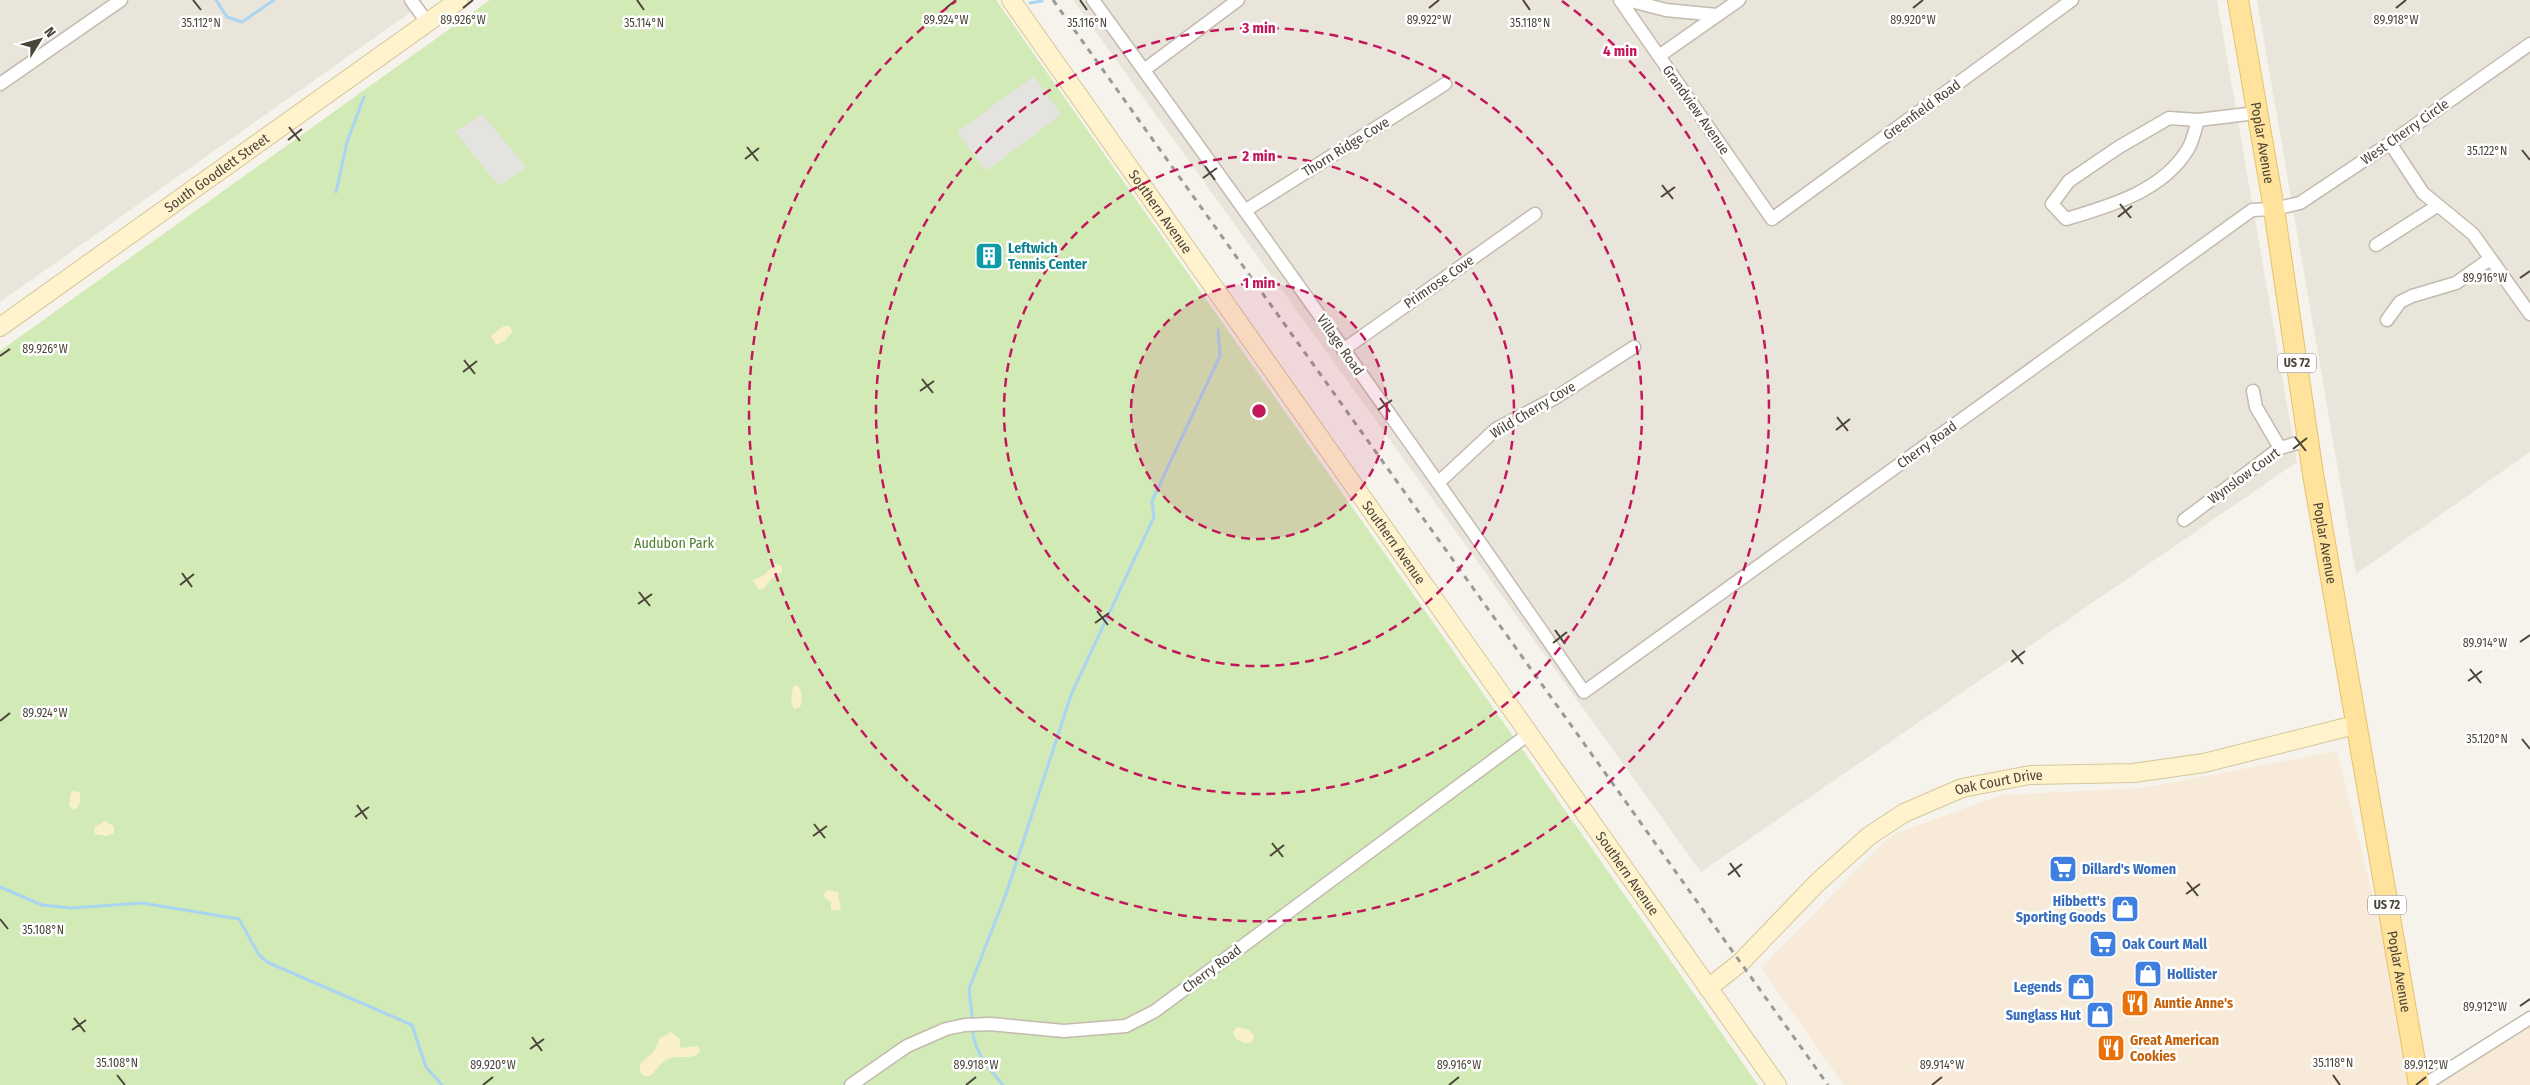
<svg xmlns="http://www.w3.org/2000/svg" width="2530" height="1085" viewBox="0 0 2530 1085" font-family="'Fira Sans Condensed',sans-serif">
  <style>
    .residential { fill: #eae5da }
    .commercial { fill: #f7ead8 }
    .green { fill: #d2eab5 }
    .sand { fill: #f9efc9 }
    .parking { fill: #e5e3e0 }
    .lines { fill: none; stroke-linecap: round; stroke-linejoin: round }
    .stream { stroke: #a9d4f2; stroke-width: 3 }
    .street-casing { stroke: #c2bbae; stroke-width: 15 }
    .secondary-casing { stroke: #d6c79b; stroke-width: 20 }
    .primary-casing { stroke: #e6c16a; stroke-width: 22 }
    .street { stroke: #fff; stroke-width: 12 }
    .secondary { stroke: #fff3cd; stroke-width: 18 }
    .primary { stroke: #ffe39c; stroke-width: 20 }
    .rail { stroke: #9a9a9a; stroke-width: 3; stroke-dasharray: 6 6; stroke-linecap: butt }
    .ticks { fill: none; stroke: #4b4439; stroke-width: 2 }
    .ring { fill: none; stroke: #c2185b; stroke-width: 2.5; stroke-dasharray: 9 6 }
    .labels { text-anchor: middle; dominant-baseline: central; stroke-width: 5; stroke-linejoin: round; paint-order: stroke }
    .shield { fill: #fff; stroke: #817c74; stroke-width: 1 }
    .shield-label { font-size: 12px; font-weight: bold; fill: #4b4439 }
    .street-label { font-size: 14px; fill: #4b4439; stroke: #fff }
    .culture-label { font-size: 14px; font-weight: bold; fill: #0d838f; stroke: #fff; text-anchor: start }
    .park-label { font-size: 14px; fill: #4a7f2a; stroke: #fff }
    .shop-label { font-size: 14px; font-weight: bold; fill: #366cbe; stroke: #fff; text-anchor: start }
    .food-label { font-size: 14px; font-weight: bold; fill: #c56008; stroke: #fff; text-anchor: start }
    .ticks-label { font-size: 12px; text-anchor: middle; fill: #4b4439; stroke: #fff; stroke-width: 5; stroke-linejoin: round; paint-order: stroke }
    .centre { fill: #c2185b; stroke: #fff; stroke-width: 2.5 }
    .ring-label { font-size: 15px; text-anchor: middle; font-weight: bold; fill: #c2185b; stroke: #fff; stroke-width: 5; stroke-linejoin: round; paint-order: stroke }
  </style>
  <rect width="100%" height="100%" fill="#f6f3ec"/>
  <g class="residential">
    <path d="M0,0H402L411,12L0,302Z"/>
    <path d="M1073,0H2217L2297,462L1701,872Z"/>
    <path d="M2257,0H2530V452L2356,574Z"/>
  </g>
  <g class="commercial">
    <path d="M2337,751L2419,1085H1844L1761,968L1891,835L2002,795L2143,788Z"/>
    <path d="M2530,1014V1085H2424Z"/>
  </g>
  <path class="green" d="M490,0H996L1758,1085H0V351Z"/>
  <g class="sand">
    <path d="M504,326H509L513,331L506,340L496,345L491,336Z"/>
    <path d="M775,564L782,566V572L775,575L763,589H758L753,580L763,576Z"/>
    <path d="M797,685C802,689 803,701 800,707L794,709L791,701L793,687Z"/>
    <path d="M74,791L80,793C81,799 80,807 73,810L69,805L71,792Z"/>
    <path d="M105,821L114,826V833L106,836L95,834L94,828Z"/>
    <path d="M827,890L838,892L841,911L831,910V902L823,896Z"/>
    <path d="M1237,1027L1250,1030L1254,1037L1252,1042L1245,1043L1236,1039L1233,1032Z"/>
    <path d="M671,1032L680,1039V1048L698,1046L700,1049L699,1053C691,1060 681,1055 671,1058C660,1062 658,1069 650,1076H644L640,1072V1064L654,1051L660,1038Z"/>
  </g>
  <g class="parking">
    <path d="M1034,76L1061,115L986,171L957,132Z"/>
    <path d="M482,114L526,167L499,186L455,132Z"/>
  </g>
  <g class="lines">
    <g class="stream">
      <path d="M216,0L227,17L242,22L274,0"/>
      <path d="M1030,3L1042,1"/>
      <path d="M336,192L347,142L364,97"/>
      <path d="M0,887L42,905L71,908L142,903L239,919L259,955L267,962L412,1025L426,1067L442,1085"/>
      <path d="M972,1016L969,989L1006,894L1071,695L1154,517L1152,501L1220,356L1218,330"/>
      <path d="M973,1033C975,1053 990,1070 1003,1085"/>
    </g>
    <defs>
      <g id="street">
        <path d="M411,0L427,22"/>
        <path d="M1093,0C1259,229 1423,459 1584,692L2252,210L2274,209L2300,203L2390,143L2530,44"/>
        <path d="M1620,0L1772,219L2072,0"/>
        <path d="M1627,0L1666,10L1717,15"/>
        <path d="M1659,56L1739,0"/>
        <path d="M1144,70L1238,0"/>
        <path d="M0,84L121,0"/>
        <path d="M2169,118L2198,120C2195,129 2193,141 2188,149C2163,191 2110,206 2066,219L2052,204L2069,181L2119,147Z"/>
        <path d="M2198,120L2256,113"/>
        <path d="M2390,143L2423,193L2473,234L2530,314"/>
        <path d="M1246,210L1445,84"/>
        <path d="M2376,245L2437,206"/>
        <path d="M2387,320L2400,302L2412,296L2456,283L2490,259"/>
        <path d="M1343,350L1535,214"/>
        <path d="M2253,391L2256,407L2280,448"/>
        <path d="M1439,482L1496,429L1555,398L1634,347"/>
        <path d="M2184,520L2280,448L2308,440"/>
        <path d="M851,1085L907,1046L946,1029L965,1025L990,1024L1064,1031L1126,1026L1155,1011L1530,733"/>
        <path d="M2424,1085L2530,1018"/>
      </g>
      <g id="secondary">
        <path id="s1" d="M1011,0L1777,1085"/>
        <path id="s2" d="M0,327L459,0"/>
        <path id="s3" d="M1708,988L1740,963L1817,883L1869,836L1904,813L1962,788L2030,775L2133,773L2204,763L2355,725"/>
      </g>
      <g id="primary">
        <path id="s4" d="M2238,0L2274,209L2313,474L2419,1085"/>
      </g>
    </defs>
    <use href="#street" class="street-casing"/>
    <use href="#secondary" class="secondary-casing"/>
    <use href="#primary" class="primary-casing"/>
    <use href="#street" class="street"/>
    <use href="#secondary" class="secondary"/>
    <use href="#primary" class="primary"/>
    <path class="rail" d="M1053,0L1828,1085"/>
  </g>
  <path class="ticks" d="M193,0L201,10M637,0L644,10M1080,0L1087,10M1523,0L1530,10M463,8L473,0M946,8L956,0M1429,8L1439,0M1913,8L1923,0M2396,8L2406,0M289,127L300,141M288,140L302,129M747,147L758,161M2522,150L2530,160M745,159L759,148M1205,166L1215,180M1203,178L1217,168M1662,185L1673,199M1661,197L1675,187M2120,204L2131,218M2118,217L2132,206M2520,278L2530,271M0,356L10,349M464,360L475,374M463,372L477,361M922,379L933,393M920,391L934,381M1380,398L1390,412M1378,410L1392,400M1837,417L1848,431M1836,430L1850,419M2295,437L2306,451M2293,449L2307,438M182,573L192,587M180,585L194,574M639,592L650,606M638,604L652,594M1097,611L1108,625M1095,623L1109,613M1555,630L1565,644M2520,642L2530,635M1553,643L1567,632M2012,650L2023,664M2011,662L2025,651M2470,669L2481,683M2468,681L2482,671M0,721L10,713M2522,739L2530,749M357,805L367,819M355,817L369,807M814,824L825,838M813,836L827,826M1272,843L1283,857M1270,856L1284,845M1730,863L1740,877M1728,875L1742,864M2187,882L2198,896M2186,894L2200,884M0,919L8,929M2520,1006L2530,999M74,1018L85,1032M72,1030L86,1020M532,1037L542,1051M530,1049L544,1039M117,1075L125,1085M2333,1075L2340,1085M483,1085L493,1077M966,1085L976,1077M1449,1085L1459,1077M1932,1085L1942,1077M2416,1085L2426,1077"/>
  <circle cx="1259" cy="411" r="128" fill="#c2185b" fill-opacity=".12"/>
  <g class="ring">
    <circle cx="1259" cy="411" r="128"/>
    <circle cx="1259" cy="411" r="255"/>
    <circle cx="1259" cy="411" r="383"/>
    <path d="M1562 1A510 510 0 1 1 956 1"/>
  </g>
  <defs>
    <symbol id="building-square" viewBox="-11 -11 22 22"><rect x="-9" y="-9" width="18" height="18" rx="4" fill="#0f9aa8" stroke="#fff"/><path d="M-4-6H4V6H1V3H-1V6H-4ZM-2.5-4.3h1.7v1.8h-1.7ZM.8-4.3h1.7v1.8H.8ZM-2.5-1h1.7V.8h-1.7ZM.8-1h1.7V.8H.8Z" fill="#fff"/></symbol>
    <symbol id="supermarket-square" viewBox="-11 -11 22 22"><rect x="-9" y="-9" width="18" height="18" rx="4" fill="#3f7fe0" stroke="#fff"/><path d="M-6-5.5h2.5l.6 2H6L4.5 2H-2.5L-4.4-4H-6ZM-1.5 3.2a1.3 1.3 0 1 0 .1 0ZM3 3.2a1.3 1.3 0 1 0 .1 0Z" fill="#fff"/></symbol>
    <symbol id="shop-square" viewBox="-11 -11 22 22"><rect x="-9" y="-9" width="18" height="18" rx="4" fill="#3f7fe0" stroke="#fff"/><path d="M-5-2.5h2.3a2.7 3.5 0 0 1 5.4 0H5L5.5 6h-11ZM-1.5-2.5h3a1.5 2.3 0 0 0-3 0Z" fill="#fff"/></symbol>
    <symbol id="restaurant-square" viewBox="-11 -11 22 22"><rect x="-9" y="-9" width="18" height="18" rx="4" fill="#e8710a" stroke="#fff"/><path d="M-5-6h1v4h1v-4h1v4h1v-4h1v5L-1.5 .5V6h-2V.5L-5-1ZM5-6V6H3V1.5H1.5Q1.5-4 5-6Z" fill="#fff"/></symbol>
  </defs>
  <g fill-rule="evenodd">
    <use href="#building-square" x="973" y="240" width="32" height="32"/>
    <use href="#supermarket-square" x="2047" y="853" width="32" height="32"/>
    <use href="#shop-square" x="2109" y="893" width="32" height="32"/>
    <use href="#supermarket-square" x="2087" y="928" width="32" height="32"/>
    <use href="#shop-square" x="2132" y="958" width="32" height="32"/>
    <use href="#shop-square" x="2065" y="971" width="32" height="32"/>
    <use href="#restaurant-square" x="2119" y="987" width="32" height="32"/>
    <use href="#shop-square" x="2084" y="999" width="32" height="32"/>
    <use href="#restaurant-square" x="2095" y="1032" width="32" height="32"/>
  </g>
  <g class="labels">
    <g class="shield">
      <rect x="2278" y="353.5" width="38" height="19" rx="4"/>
      <rect x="2368" y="895.5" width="38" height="19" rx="4"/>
    </g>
    <g class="shield-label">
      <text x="2297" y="363">US 72</text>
      <text x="2387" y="905">US 72</text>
    </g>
    <g class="street-label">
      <text transform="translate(1696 110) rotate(55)">Grandview Avenue</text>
      <text transform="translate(1922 110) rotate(-36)">Greenfield Road</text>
      <text transform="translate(2405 132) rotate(-35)">West Cherry Circle</text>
      <text stroke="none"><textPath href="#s4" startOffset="145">Poplar Avenue</textPath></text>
      <text transform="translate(1346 147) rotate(-32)">Thorn Ridge Cove</text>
      <text stroke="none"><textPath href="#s2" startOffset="266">South Goodlett Street</textPath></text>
      <text stroke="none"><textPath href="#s1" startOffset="259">Southern Avenue</textPath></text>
      <text transform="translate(1439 282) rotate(-35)">Primrose Cove</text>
      <text transform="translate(1340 345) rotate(55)">Village Road</text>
      <text transform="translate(1533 410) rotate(-31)">Wild Cherry Cove</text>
      <text transform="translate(1927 445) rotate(-36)">Cherry Road</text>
      <text transform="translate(2244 476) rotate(-36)">Wynslow Court</text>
      <text stroke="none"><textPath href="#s1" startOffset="664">Southern Avenue</textPath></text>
      <text stroke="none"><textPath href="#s4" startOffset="550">Poplar Avenue</textPath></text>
      <text stroke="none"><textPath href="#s3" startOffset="364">Oak Court Drive</textPath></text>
      <text stroke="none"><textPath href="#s1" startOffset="1069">Southern Avenue</textPath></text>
      <text transform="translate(1212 969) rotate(-37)">Cherry Road</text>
      <text stroke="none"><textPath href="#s4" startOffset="985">Poplar Avenue</textPath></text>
    </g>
    <g class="culture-label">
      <text x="1008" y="248">Leftwich<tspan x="1008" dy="16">Tennis Center</tspan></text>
    </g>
    <g class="park-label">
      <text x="674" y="543">Audubon Park</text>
    </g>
    <g class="shop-label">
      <text x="2082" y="869">Dillard's Women</text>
      <text x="2106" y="901" text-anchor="end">Hibbett's<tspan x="2106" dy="16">Sporting Goods</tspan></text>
      <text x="2122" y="944">Oak Court Mall</text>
      <text x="2167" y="974">Hollister</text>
      <text x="2062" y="987" text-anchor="end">Legends</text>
      <text x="2081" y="1015" text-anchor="end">Sunglass Hut</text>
    </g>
    <g class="food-label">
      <text x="2154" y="1003">Auntie Anne's</text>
      <text x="2130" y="1040">Great American<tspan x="2130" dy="16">Cookies</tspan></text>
    </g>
  </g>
  <g class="ticks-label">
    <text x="463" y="24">89.926°W</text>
    <text x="946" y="24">89.924°W</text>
    <text x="1429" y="24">89.922°W</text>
    <text x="1913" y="24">89.920°W</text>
    <text x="2396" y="24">89.918°W</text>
    <text x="201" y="27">35.112°N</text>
    <text x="644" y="27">35.114°N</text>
    <text x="1087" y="27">35.116°N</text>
    <text x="1530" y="27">35.118°N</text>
    <text x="2487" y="155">35.122°N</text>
    <text x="2485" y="282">89.916°W</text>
    <text x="45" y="353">89.926°W</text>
    <text x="2485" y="647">89.914°W</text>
    <text x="45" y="717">89.924°W</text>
    <text x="2487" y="743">35.120°N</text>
    <text x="43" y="934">35.108°N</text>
    <text x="2485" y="1011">89.912°W</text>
    <text x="117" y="1067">35.108°N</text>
    <text x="2333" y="1067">35.118°N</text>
    <text x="493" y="1069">89.920°W</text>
    <text x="976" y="1069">89.918°W</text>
    <text x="1459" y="1069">89.916°W</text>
    <text x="1942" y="1069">89.914°W</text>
    <text x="2426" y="1069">89.912°W</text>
  </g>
  <circle cx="1259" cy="411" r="8" class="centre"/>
  <g class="ring-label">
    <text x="1259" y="33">3 min</text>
    <text x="1620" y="56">4 min</text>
    <text x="1259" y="161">2 min</text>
    <text x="1259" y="288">1 min</text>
  </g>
  <g transform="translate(40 40) rotate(53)" stroke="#ffffff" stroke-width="4" paint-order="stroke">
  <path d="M0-4L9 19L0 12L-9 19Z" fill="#4b4439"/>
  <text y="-8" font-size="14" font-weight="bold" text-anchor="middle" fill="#4b4439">N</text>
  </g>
</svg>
